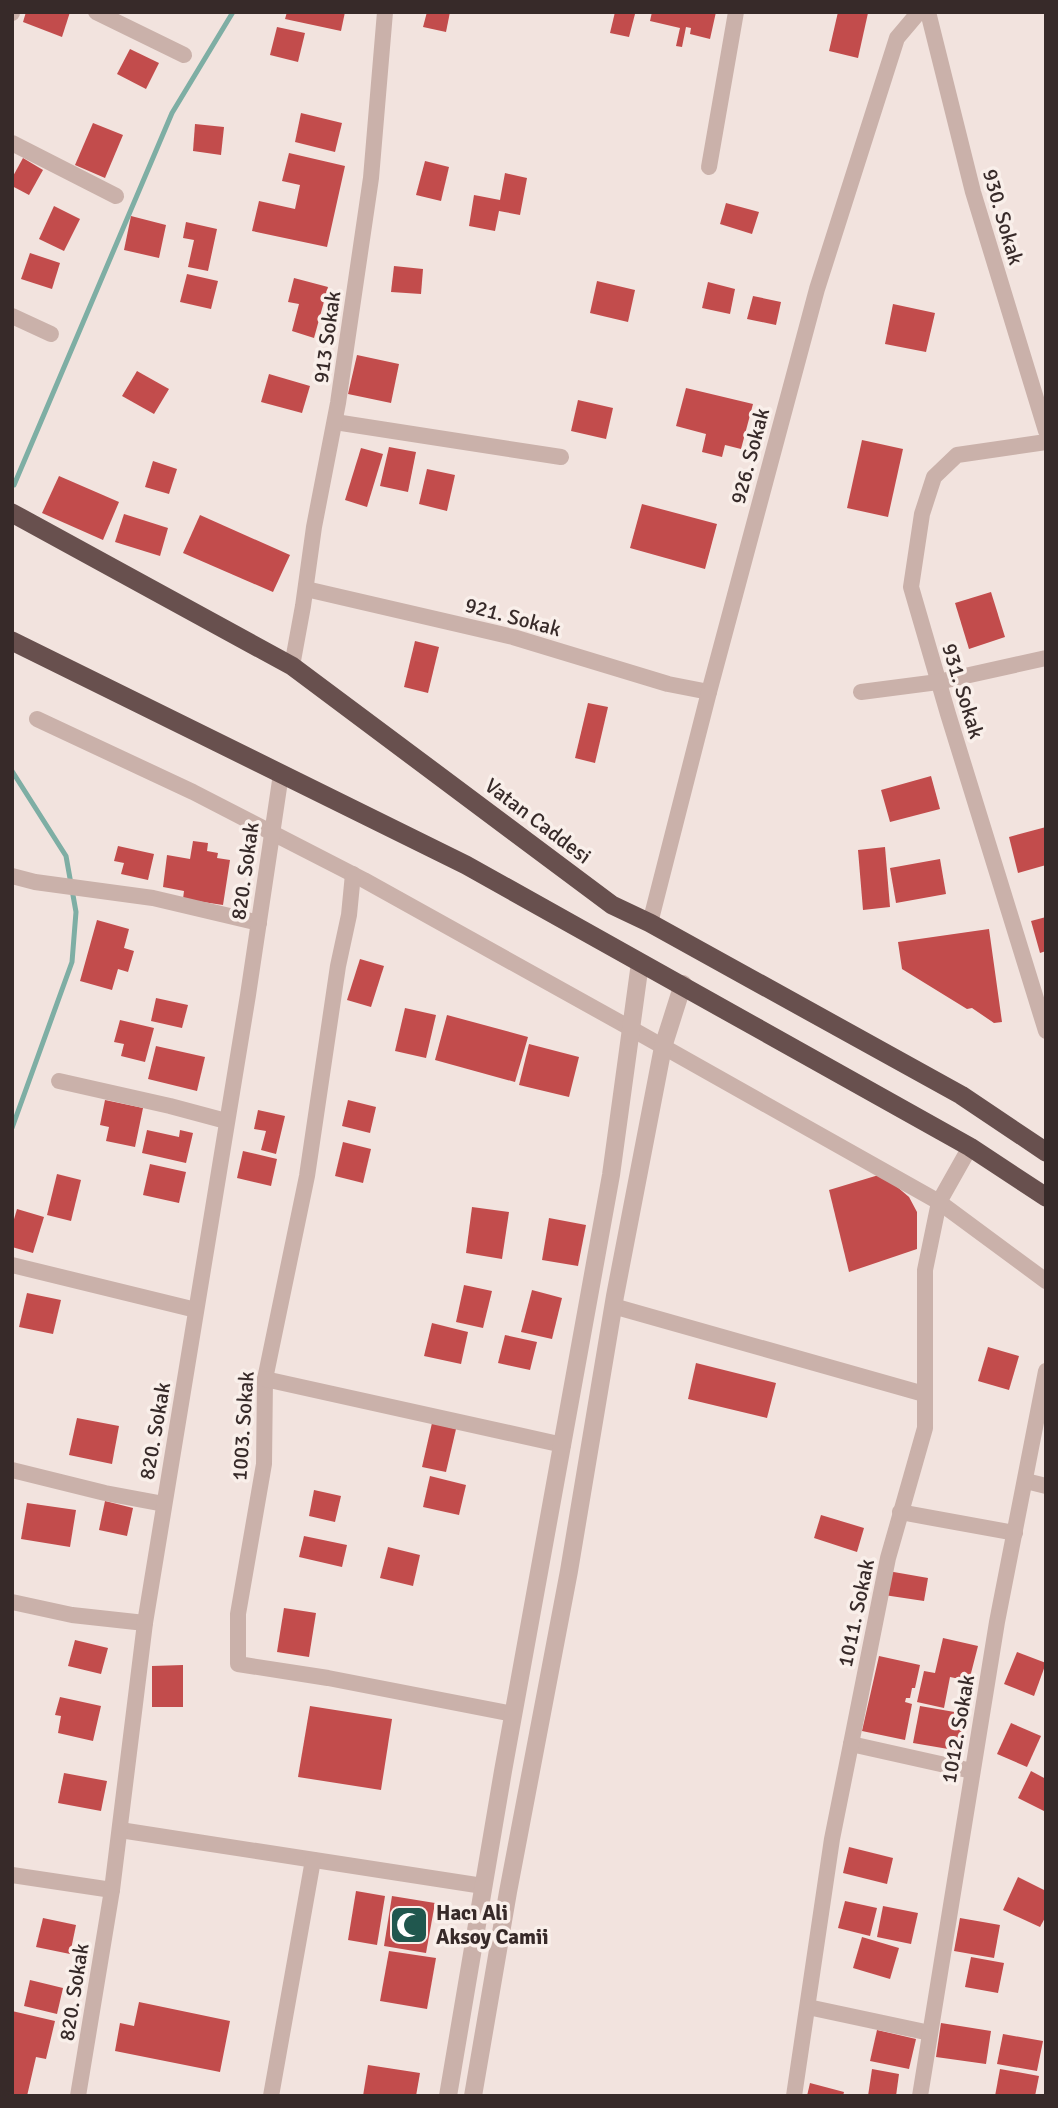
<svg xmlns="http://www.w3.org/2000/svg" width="1058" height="2108" viewBox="0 0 1058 2108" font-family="Signika,sans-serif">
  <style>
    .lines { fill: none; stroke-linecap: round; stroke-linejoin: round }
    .stream { stroke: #7eaea4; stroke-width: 5 }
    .building { fill: #c24c4c }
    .minor { stroke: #cab1aa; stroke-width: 16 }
    .tertiary { stroke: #cab1aa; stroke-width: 18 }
    .trunk { stroke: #68504e; stroke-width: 19 }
    .labels { text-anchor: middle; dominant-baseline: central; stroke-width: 7; stroke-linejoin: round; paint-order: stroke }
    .street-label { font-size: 21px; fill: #372a29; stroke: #f9efea }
    .poi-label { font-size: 21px; font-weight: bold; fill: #372a29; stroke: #f9efea; text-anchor: start }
  </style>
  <rect width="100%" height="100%" fill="#f2e3de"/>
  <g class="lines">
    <g class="stream">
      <path d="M14,485L172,113L233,12"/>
      <path d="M12,771L66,856L76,912L72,962L12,1128"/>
    </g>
  </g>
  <g class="building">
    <path d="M26,12H70L62,37L23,22Z"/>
    <path d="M287,12H345L341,31L285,19Z"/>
    <path d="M427,12H450L446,32L423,27Z"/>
    <path d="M615,12L635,14L629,37L610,33Z"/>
    <path d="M652,12H716L710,39L690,34L691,28L686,27L682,47L676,46L680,28L650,21Z"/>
    <path d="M838,12L868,13L858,58L829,51Z"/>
    <path d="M277,27L305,33L298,62L270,55Z"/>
    <path d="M130,49L159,63L146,89L117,74Z"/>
    <path d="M301,113L342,123L335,152L295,142Z"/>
    <path d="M93,123L123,135L105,178L75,165Z"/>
    <path d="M195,124L224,127L221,155L193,151Z"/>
    <path d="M289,153L345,166L327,247L252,231L259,201L295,209L300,185L282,181Z"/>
    <path d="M23,158L43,170L29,195L12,186V178Z"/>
    <path d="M425,161L449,167L441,201L416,195Z"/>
    <path d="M505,173L527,178L520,215L499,211L495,231L469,226L474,195L500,200Z"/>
    <path d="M726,203L759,212L752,234L720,224Z"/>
    <path d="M54,206L80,219L64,251L39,239Z"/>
    <path d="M131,216L166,225L159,258L124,250Z"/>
    <path d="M186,222L217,229L208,271L188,267L194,240L183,238Z"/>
    <path d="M30,253L60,263L52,289L21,279Z"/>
    <path d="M394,266L423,269L421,294L391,292Z"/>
    <path d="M187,274L218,281L211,309L180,302Z"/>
    <path d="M294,278L328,287L314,338L292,331L299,304L288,302Z"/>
    <path d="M597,281L635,290L628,322L590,313Z"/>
    <path d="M708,282L735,289L730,314L702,308Z"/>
    <path d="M753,296L781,302L776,325L747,319Z"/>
    <path d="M893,304L935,313L926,352L885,344Z"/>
    <path d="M357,355L399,364L391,403L348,394Z"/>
    <path d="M137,371L169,389L154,414L122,396Z"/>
    <path d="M269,374L310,386L302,413L261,402Z"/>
    <path d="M686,388L753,404L741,449L725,445L722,457L702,452L706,434L676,426Z"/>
    <path d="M578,400L613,408L606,439L571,431Z"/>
    <path d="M862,440L903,449L888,517L847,508Z"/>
    <path d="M389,447L416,452L408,492L380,486Z"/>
    <path d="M361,448L383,454L367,507L345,500Z"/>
    <path d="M153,461L177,469L169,494L145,487Z"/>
    <path d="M427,469L455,475L447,511L419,504Z"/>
    <path d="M59,476L119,502L103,540L42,513Z"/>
    <path d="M642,504L717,524L705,569L630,548Z"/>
    <path d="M124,514L168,528L160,556L115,542Z"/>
    <path d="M200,515L290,555L273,592L183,553Z"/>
    <path d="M991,592L1005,637L969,649L955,603Z"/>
    <path d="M415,641L439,647L428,693L404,687Z"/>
    <path d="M588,703L608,707L595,763L575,758Z"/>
    <path d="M931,776L940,809L890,822L881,790Z"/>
    <path d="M1046,827V865L1018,873L1009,837Z"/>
    <path d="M193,841L208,843L207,851L218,853L217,858L230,860L223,905L183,899L184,891L163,887L167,855L190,859Z"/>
    <path d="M118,846L154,854L148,880L121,874L124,863L114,861Z"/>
    <path d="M885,847L890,907L863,910L858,850Z"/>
    <path d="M940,859L946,894L896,903L890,868Z"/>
    <path d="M1046,917V951L1040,953L1031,921Z"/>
    <path d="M97,920L129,929L124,948L134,951L128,972L118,969L112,990L80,981Z"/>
    <path d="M989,929L1002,1022L994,1023L972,1008L967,1009L902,969L898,942Z"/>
    <path d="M360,959L384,966L371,1007L347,1000Z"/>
    <path d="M156,998L188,1005L182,1028L151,1021Z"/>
    <path d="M405,1008L436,1015L426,1058L395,1051Z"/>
    <path d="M447,1015L528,1037L515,1082L435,1060Z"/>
    <path d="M120,1020L154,1028L145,1062L121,1056L124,1044L114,1042Z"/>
    <path d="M529,1044L579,1057L569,1097L519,1085Z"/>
    <path d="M156,1046L205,1057L197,1091L148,1079Z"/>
    <path d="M105,1100L143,1108L135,1147L106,1141L109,1127L100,1125Z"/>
    <path d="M348,1100L376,1107L370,1133L342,1126Z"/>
    <path d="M258,1110L285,1116L276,1154L261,1150L266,1131L254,1129Z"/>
    <path d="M147,1130L179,1137L180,1130L193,1133L186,1163L142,1153Z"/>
    <path d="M343,1142L371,1149L363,1183L335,1176Z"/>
    <path d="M243,1151L277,1159L271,1186L237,1178Z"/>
    <path d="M150,1164L186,1172L179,1203L143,1195Z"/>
    <path d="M57,1174L81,1180L71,1221L47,1215Z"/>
    <path d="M882,1174L909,1197L917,1212V1249L849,1272L829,1190Z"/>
    <path d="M472,1207L509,1212L502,1259L466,1253Z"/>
    <path d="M17,1209L44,1217L33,1253L12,1247V1226Z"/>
    <path d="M549,1218L586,1225L578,1266L542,1260Z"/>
    <path d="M464,1285L492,1291L483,1328L456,1322Z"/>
    <path d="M532,1290L562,1298L552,1339L521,1332Z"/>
    <path d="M27,1293L61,1300L53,1334L19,1327Z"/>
    <path d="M432,1323L468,1332L461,1364L424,1356Z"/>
    <path d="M505,1335L537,1342L530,1370L498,1363Z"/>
    <path d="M988,1347L1019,1356L1009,1390L978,1381Z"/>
    <path d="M696,1363L776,1383L767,1418L688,1399Z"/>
    <path d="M77,1418L119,1426L112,1464L69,1455Z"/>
    <path d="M432,1423L456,1429L446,1472L422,1467Z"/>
    <path d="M430,1476L466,1485L459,1515L423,1507Z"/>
    <path d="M314,1490L341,1496L335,1522L309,1516Z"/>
    <path d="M105,1501L133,1508L127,1536L99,1530Z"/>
    <path d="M27,1503L76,1510L70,1547L21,1539Z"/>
    <path d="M821,1515L864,1528L857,1552L814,1538Z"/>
    <path d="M304,1536L347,1545L342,1567L299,1557Z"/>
    <path d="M388,1547L420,1555L413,1586L380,1578Z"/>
    <path d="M888,1571L928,1578L924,1601L884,1595Z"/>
    <path d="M284,1608L316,1613L309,1657L277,1652Z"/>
    <path d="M943,1638L978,1646L969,1681L950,1677L944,1708L917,1702L924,1671L935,1673Z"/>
    <path d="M75,1640L108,1648L101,1674L68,1666Z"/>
    <path d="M1017,1652L1046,1663L1034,1696L1004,1684Z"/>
    <path d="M879,1656L920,1665L915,1688H912L910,1698H906L905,1702L912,1704L905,1740L862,1731Z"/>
    <path d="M183,1665V1707H152V1666Z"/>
    <path d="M60,1697L101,1706L93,1741L58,1733L61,1716L55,1715Z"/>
    <path d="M310,1706L392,1719L381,1790L298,1777Z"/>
    <path d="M920,1706L966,1714L960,1751L913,1743Z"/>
    <path d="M1011,1723L1041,1736L1027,1767L997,1754Z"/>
    <path d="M1031,1771L1046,1779V1812L1018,1798Z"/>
    <path d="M64,1773L107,1781L101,1811L58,1803Z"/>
    <path d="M849,1847L893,1858L887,1884L843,1873Z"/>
    <path d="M1018,1877L1046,1891V1916L1040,1927L1003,1910Z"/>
    <path d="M356,1891L385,1896L377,1945L348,1940Z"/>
    <path d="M392,1896L435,1903L426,1953L384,1946Z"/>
    <path d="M845,1901L877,1908L870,1936L838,1928Z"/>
    <path d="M883,1906L918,1913L911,1944L877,1937Z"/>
    <path d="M43,1918L76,1925L70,1954L36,1947Z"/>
    <path d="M960,1918L1000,1925L994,1958L954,1951Z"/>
    <path d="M862,1937L899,1948L890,1979L853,1968Z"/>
    <path d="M389,1951L436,1958L427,2009L380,2001Z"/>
    <path d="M971,1957L1004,1963L998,1993L965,1987Z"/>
    <path d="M30,1980L63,1988L57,2014L24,2006Z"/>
    <path d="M139,2002L230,2021L220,2072L115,2051L120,2023L134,2026Z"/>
    <path d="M12,2011L55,2021L46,2059L36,2057L27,2096H12Z"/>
    <path d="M941,2023L991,2031L986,2064L936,2057Z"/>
    <path d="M877,2030L916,2039L909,2069L870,2061Z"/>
    <path d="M1003,2034L1043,2041L1037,2071L997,2064Z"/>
    <path d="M368,2065L420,2073L416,2096H363Z"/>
    <path d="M872,2069L899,2074L896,2096H868Z"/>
    <path d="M1000,2069L1039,2076L1035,2096H995Z"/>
    <path d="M810,2083L844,2092L843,2096H807Z"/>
  </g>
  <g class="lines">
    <g class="minor">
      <path d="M96,12L184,55"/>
      <path d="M928,12L973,192L1046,431"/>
      <path d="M12,13V12"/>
      <path d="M12,143L116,196"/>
      <path d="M709,167L736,12"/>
      <path d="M12,316L51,334"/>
      <path d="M335,422L561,457"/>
      <path d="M1046,442L957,455L934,477L922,514L911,587L948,714L1046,1031"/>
      <path d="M306,589L513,637L668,684L709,692"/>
      <path d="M292,666L303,606L314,527L338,403L371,178L385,12"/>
      <path d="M861,692L938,682L1046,658"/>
      <path d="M37,719L193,792L364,880L630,1028L939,1202L1046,1281"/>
      <path d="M353,874L349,915L338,966L307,1176L265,1379L264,1464L238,1614V1664L328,1678L513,1714"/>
      <path d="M12,876L35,882L153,898L259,923"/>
      <path d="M650,923L709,692L817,289L897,38L919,12"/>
      <path d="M59,1081L170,1106L226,1121"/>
      <path d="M12,1265L196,1310"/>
      <path d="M613,1306L924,1394"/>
      <path d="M265,1379L563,1445"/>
      <path d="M12,1470L105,1493L164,1504"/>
      <path d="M1026,1481L1046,1486"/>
      <path d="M900,1512L1015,1533"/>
      <path d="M12,1602L72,1615L145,1623"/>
      <path d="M851,1744L972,1771"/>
      <path d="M120,1830L483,1886"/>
      <path d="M12,1875L112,1890"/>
      <path d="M808,2007L930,2033"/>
      <path d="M78,2096L112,1890L145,1623L248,995L281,774"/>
      <path d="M271,2096L313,1860"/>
      <path d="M794,2096L832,1839L851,1744L888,1558L925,1428V1270L939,1202L970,1147"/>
      <path d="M920,2096L997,1622L1046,1371"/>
    </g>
    <g class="tertiary">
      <path d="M448,2096L503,1771L611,1175L640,963"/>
      <path d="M473,2096L508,1892L569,1571L615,1296L663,1047L683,984"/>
    </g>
    <g class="trunk">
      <path d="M12,513L292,666L612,905L650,923L961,1095L1046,1152"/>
      <path d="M12,641L466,865L970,1147L1046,1197"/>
    </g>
  </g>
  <defs>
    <symbol id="mosque-square" viewBox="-11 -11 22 22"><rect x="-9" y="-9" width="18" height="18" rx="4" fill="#20574e" stroke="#f9efea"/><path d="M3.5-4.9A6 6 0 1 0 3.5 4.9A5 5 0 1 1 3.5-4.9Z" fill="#fff"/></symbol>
  </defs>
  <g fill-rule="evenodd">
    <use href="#mosque-square" x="387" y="1903" width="44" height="44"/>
  </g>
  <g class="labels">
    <g class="street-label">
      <text transform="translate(1003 217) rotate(74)">930. Sokak</text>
      <text transform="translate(327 337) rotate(-82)">913 Sokak</text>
      <text transform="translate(750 456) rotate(-75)">926. Sokak</text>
      <text transform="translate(513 617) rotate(15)">921. Sokak</text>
      <text transform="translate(963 691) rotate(73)">931. Sokak</text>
      <text transform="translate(538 821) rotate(37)">Vatan Caddesi</text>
      <text transform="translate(245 871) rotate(-82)">820. Sokak</text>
      <text transform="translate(243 1426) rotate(-86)">1003. Sokak</text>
      <text transform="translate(155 1431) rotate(-80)">820. Sokak</text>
      <text transform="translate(856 1613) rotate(-78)">1011. Sokak</text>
      <text transform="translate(958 1729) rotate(-80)">1012. Sokak</text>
      <text transform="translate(74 1992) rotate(-81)">820. Sokak</text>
    </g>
    <g class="poi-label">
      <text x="436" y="1913">Hacı Ali<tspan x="436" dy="24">Aksoy Camii</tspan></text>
    </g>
  </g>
  <rect width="1058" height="2108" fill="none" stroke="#372a29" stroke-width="28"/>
</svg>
